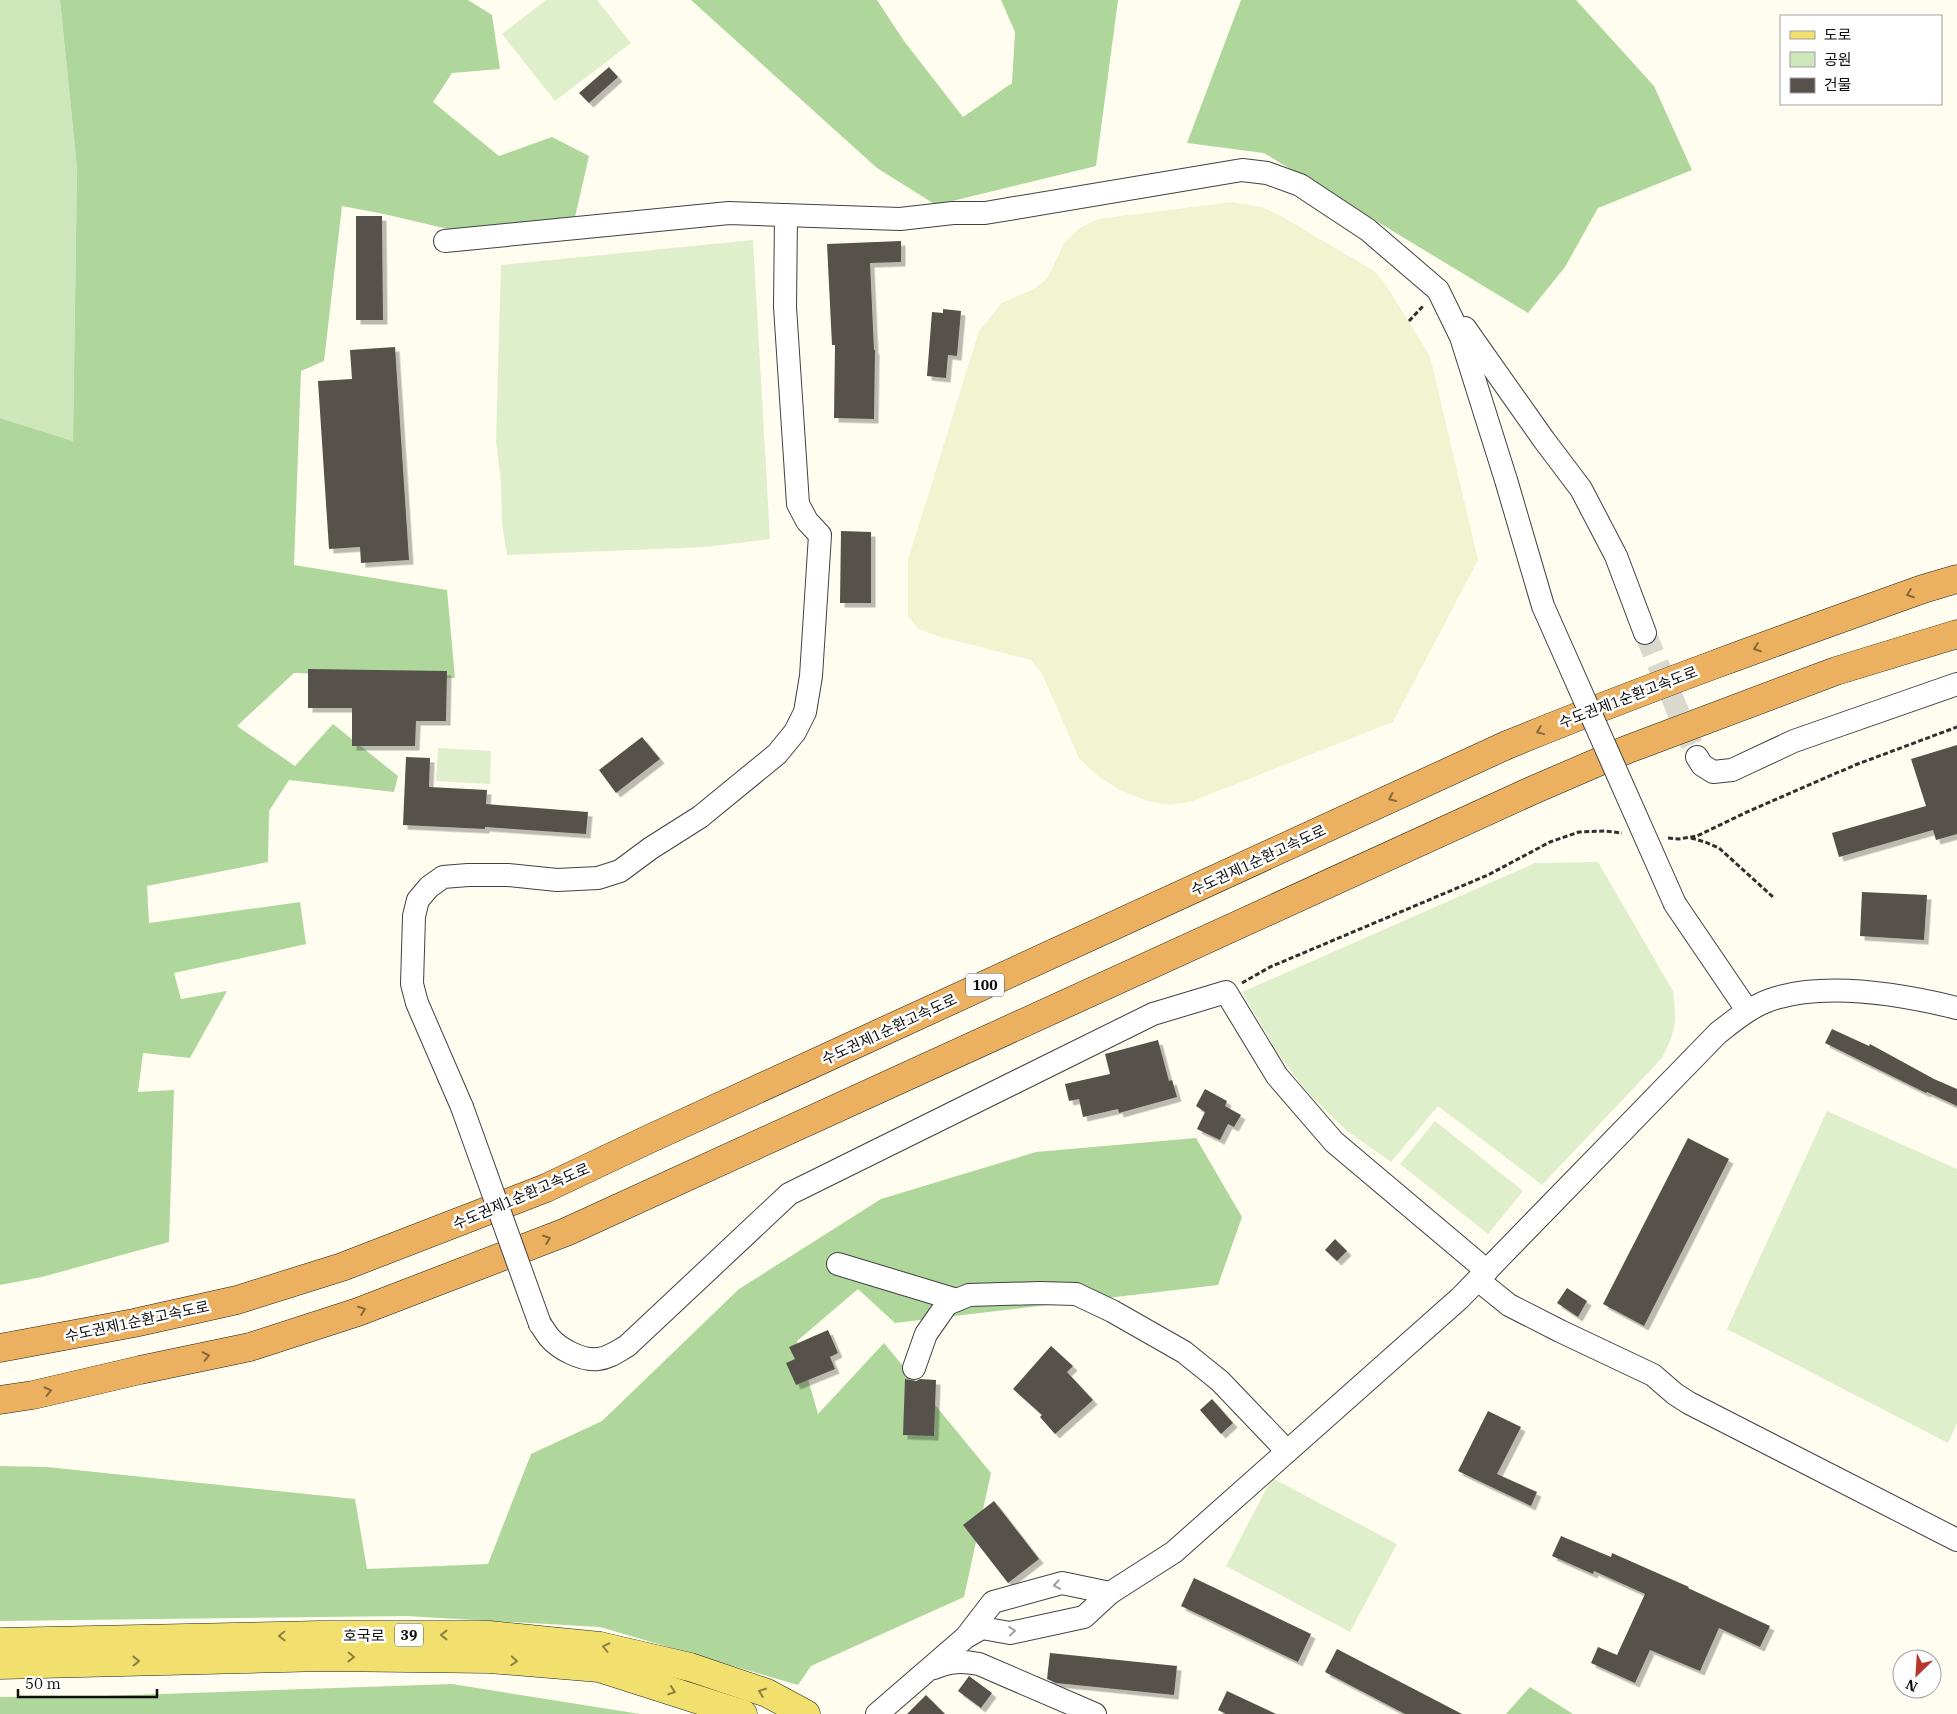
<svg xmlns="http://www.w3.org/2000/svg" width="1957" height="1714" viewBox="0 0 1957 1714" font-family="'IBM Plex Serif','Noto Sans KR',serif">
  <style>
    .farmland { fill: #f2f3d1 }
    .green { fill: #cde7bb }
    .forest { fill: #afd79b }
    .pitch { fill: #dfefcc }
    .building { fill: #56514b; filter: url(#shadow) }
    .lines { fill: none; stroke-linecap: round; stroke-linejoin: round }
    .minor-tunnel { stroke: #dad9ce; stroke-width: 22; stroke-dasharray: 22 11; stroke-linecap: butt }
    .minor-casing { stroke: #414141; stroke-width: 24 }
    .major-casing { stroke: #1f1f1f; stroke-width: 29 }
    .highway-casing { stroke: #1f1f1f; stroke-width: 29 }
    .path { stroke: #303030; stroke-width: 3; stroke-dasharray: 5 2.5; stroke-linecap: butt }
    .minor { stroke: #fff; stroke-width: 22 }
    .major { stroke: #f1e06d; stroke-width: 28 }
    .highway { stroke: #ecb160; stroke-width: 28 }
    .minor-bridge-casing { stroke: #414141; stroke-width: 24; stroke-linecap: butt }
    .minor-bridge { stroke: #fff; stroke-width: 22 }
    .oneway { stroke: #88683b }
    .oneway2 { stroke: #9f9f9f }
    .oneway3 { stroke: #8b8242 }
    .labels { text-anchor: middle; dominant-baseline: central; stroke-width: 5; stroke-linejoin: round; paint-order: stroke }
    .shield { fill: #fff; stroke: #565656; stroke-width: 1 }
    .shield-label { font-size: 14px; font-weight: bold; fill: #0e0e0e }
    .street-label { font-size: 15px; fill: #0e0e0e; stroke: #fff }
  </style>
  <defs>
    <filter id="shadow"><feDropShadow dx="4.5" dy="4.5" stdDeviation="0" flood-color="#0004"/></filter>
  </defs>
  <rect width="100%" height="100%" fill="#fefdf0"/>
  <path class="farmland" d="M1232,202L1262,207L1281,216L1374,271L1384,282L1430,356L1478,560L1393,722L1190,802L1169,805L1147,801L1120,790L1098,776L1079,758L1042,674L1031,660L941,637L918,629L908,616V560L979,331L992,315L1002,303L1034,289L1047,279L1065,242L1080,228L1098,219Z"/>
  <path class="green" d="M0,0H60L77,168L73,441L0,418Z"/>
  <g class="forest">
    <path d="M60,0H468L492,15L500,69L452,73L433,102L499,156L552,137L589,156L575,217L452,230L384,214L342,206L324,361L301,371L294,565L447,590L455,678L294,673L237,726L295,766L333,724L398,776L394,792L289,780L269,811L268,862L147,886L149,923L300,902L306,944L174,973L181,999L227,991L190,1058L143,1053L138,1092L174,1090L169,1242L42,1277L0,1285V418L73,441L77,168Z"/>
    <path d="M691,0H877L904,41L963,117L1012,83L1015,32L1001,0H1118L1096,166L936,205L877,168Z"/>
    <path d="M1241,0H1576L1654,86L1692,170L1598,208L1565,267L1528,313L1264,153L1187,143Z"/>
    <path d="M1196,1138L1242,1217L1218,1285L895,1323L858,1289L797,1341L818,1414L884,1343L991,1473L964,1597L811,1666L798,1685L600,1627L406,1616L0,1621V1466L47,1467L355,1499L367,1569L488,1564L531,1454L602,1421L739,1289L881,1199L1036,1152Z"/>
    <path d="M452,1684L640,1714H0V1697L104,1696Z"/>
    <path d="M1530,1687L1573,1714H1506Z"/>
  </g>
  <g class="pitch">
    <path d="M546,0H597L631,43L555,101L502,34Z"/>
    <path d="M753,240L770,539L706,547L507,555L502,523L501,482L496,441L501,265Z"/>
    <path d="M438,748L491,751L490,784L436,781Z"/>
    <path d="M1598,862L1673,991C1677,1021 1676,1031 1662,1058L1542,1185L1438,1106L1391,1162L1347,1131L1305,1090L1277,1052L1242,992L1535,863Z"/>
    <path d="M1827,1111L1957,1169V1423L1948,1443L1727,1329Z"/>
    <path d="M1435,1121L1523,1191L1488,1234L1400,1164Z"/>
    <path d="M1272,1478L1397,1544L1350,1632L1226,1566Z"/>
  </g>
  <g class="building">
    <path d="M609,67L618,77L589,103L579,93Z"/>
    <path d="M356,216H382L383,320H356Z"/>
    <path d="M901,241V262L870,263L874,350H875L874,419L834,418L835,345H832L827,244Z"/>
    <path d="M943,309L961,311L957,356L948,355L946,378L927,376L932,312L943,313Z"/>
    <path d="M395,347L409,560L361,563L360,547L329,549L318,381L352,379L350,350Z"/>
    <path d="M841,531L871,532V603H840Z"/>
    <path d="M308,669L447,671L446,721H416L415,746H352V708H308Z"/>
    <path d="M642,737L660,759L616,793L599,770Z"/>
    <path d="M1957,745V834L1936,840L1933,830L1839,857L1832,833L1926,806L1911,759Z"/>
    <path d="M406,757L430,758L429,787L487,790L486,804L588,812L586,834L485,827V829L403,825Z"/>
    <path d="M1862,892L1927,895L1924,940L1860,936Z"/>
    <path d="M1832,1029L1869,1046L1870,1044L1934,1079L1957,1089V1106L1927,1092L1926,1093L1825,1043Z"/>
    <path d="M1158,1040L1169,1081L1172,1080L1177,1097L1119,1113L1118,1109L1083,1117L1079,1099L1069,1101L1065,1084L1110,1074L1105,1054Z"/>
    <path d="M1205,1089L1227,1101L1225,1106L1241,1115L1234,1127L1228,1124L1220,1140L1197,1129L1205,1112L1196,1106Z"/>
    <path d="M1688,1138L1729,1159L1644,1326L1603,1304Z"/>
    <path d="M1335,1239L1347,1251L1337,1261L1325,1250Z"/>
    <path d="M1567,1288L1587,1301L1578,1317L1557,1303Z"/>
    <path d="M828,1330L838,1353L830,1357L835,1369L796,1385L786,1363L795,1359L789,1347Z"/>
    <path d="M1051,1346L1073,1366L1067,1372L1093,1400L1055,1434L1040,1417L1042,1415L1013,1389Z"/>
    <path d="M905,1379L916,1381L920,1379L936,1380L934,1436L903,1435Z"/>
    <path d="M1212,1399L1233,1423L1221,1434L1200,1410Z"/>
    <path d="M1488,1411L1521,1427L1497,1474L1537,1492L1531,1506L1458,1471Z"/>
    <path d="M994,1501L1039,1559L1008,1583L963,1525Z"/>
    <path d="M1561,1536L1611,1557L1612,1553L1689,1587L1688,1588L1770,1626L1760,1647L1719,1628L1700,1671L1650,1650L1635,1683L1591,1663L1598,1647L1617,1655L1645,1594L1594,1571L1593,1574L1552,1556Z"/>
    <path d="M1194,1578L1311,1634L1298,1662L1181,1606Z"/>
    <path d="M1337,1649L1462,1714H1405L1325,1672Z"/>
    <path d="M1050,1653L1177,1666L1174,1695L1056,1683L1047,1679Z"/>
    <path d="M969,1676L992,1693L981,1708L958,1691Z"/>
    <path d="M1227,1691L1276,1714H1226L1218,1710Z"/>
    <path d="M926,1695L945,1714H907Z"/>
  </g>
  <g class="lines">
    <path class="minor-tunnel" d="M1645,633L1697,757"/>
    <defs>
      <g id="minor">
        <path d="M445,241L729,213L900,219L953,213H985L1242,170L1267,173L1300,185L1368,230L1438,290L1461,337L1506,480"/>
        <path d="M1465,328L1544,440L1581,489L1616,556L1645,633"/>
        <path d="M1697,757L1702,765L1713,772L1732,770L1794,741L1957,684"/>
        <path d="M1675,904L1747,1010"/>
        <path d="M462,1107L417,1003L412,984L414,916L418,900L429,887L443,877L468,875H508L557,880L598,878L620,871L651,848L700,817L777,754L795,732L805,712L811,676L820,535L807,521L798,504L785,307L786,215"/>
        <path d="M838,1264L957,1300"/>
        <path d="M1478,1280L1509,1305L1560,1331L1653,1375L1675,1394L1689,1403L1957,1540"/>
        <path d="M540,1324C543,1328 546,1333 549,1337C559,1349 582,1361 598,1359C609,1358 618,1351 627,1346L789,1194L1153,1014L1226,992L1277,1076L1334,1142L1487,1271"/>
        <path d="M914,1368L926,1334L947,1304L969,1295L1040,1293L1076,1294L1112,1311L1184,1352L1220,1381L1287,1451"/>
        <path d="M1110,1593L1174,1552L1460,1298L1718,1033C1736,1019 1754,1004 1776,998C1830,982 1904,995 1957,1008"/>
        <path d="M934,1668C950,1661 962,1661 979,1664L1095,1714"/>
        <path d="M877,1714L966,1637L993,1602L1062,1583L1110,1593L1084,1617L1010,1633L982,1628L966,1637"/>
      </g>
      <g id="major">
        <path d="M0,1642L321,1635H489L600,1646L690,1667L767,1693L806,1714"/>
        <path d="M0,1665L325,1657L489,1659L599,1668L743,1714"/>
      </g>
      <g id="highway">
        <path d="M0,1348L134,1323L237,1300L342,1267L546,1188L647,1140L1507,745C1644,689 1783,639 1923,589L1957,579"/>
        <path d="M0,1400L33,1395L140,1370L250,1347L358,1312L566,1232L1531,791L1626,750L1836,671L1957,634"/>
      </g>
    </defs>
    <use href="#minor" class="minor-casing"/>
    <use href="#major" class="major-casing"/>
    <use href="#highway" class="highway-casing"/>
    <g class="path">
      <path d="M1409,321L1424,305"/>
      <path d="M1668,838L1679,839L1697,836L1747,812L1855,765L1957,727"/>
      <path d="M1691,838L1705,842L1719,848L1773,897"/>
      <path d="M1242,983L1270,967L1488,875L1550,842L1579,832L1605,831L1622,833"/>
    </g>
    <use href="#minor" class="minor"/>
    <use href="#major" class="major"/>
    <use href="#highway" class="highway"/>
    <defs>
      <g id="minor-bridge">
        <path d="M1506,480L1543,606L1675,904"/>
        <path d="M462,1107L540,1324"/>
      </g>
    </defs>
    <use href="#minor-bridge" class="minor-bridge-casing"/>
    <use href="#minor-bridge" class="minor-bridge"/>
  </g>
  <defs><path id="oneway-chevron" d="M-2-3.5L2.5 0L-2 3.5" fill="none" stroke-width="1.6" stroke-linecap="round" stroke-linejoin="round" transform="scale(1.25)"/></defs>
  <g class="oneway">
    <use href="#oneway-chevron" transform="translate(1910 594) rotate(160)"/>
    <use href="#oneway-chevron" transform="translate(1757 648) rotate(160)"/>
    <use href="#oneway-chevron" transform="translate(1540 731) rotate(158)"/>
    <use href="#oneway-chevron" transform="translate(1392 798) rotate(155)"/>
    <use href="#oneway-chevron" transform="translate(547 1239) rotate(-21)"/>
    <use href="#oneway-chevron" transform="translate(362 1310) rotate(-21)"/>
    <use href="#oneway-chevron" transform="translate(206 1356) rotate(-12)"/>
    <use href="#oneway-chevron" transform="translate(48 1391) rotate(-13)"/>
  </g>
  <g class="oneway2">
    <use href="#oneway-chevron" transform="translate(1057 1585) rotate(170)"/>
    <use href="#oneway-chevron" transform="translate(1012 1631) rotate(-4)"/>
  </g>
  <g class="oneway3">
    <use href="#oneway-chevron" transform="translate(444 1635) rotate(180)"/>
    <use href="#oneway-chevron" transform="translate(282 1636) rotate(179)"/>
    <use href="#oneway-chevron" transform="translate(606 1647) rotate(-168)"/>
    <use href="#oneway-chevron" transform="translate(351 1657) rotate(1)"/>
    <use href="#oneway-chevron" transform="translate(136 1661) rotate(-1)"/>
    <use href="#oneway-chevron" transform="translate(514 1661) rotate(4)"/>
    <use href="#oneway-chevron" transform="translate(672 1691) rotate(18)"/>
    <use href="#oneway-chevron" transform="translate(762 1692) rotate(-159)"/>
  </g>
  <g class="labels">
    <g class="shield">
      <rect x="966" y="973.5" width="38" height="23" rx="4"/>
      <rect x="395" y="1623.5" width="28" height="23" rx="4"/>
    </g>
    <g class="shield-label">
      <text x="985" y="985">100</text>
      <text x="409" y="1635">39</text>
    </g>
    <g class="street-label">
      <text transform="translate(1628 697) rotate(-21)">수도권제1순환고속도로</text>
      <text transform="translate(1258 860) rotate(-25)">수도권제1순환고속도로</text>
      <text transform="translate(889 1029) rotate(-25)">수도권제1순환고속도로</text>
      <text transform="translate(521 1196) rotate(-23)">수도권제1순환고속도로</text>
      <text transform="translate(137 1321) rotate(-12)">수도권제1순환고속도로</text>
      <text x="364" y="1635">호국로</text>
    </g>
  </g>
  <rect x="1780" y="15" width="162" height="90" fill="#ffffff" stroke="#9f9f9f"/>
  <rect x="1790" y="31" width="25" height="8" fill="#f1e06d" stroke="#9f9f9f"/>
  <text x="1824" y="40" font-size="15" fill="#0e0e0e">도로</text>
  <rect x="1790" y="52" width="25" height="15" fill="#cde7bb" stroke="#9f9f9f"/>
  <text x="1824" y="65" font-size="15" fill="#0e0e0e">공원</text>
  <rect x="1790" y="78" width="25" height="15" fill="#56514b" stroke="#9f9f9f"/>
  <text x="1824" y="90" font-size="15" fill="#0e0e0e">건물</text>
  <g transform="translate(1917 1674) rotate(205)"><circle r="24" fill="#ffffff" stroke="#9f9f9f"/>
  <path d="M0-4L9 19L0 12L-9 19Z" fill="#b7372d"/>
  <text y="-8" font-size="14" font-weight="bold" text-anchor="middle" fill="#0e0e0e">N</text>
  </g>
  <path d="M18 1689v8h139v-8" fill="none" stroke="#0e0e0e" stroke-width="2.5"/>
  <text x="25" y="1689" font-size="15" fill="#0e0e0e" stroke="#ffffff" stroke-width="4" paint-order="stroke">50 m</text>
</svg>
